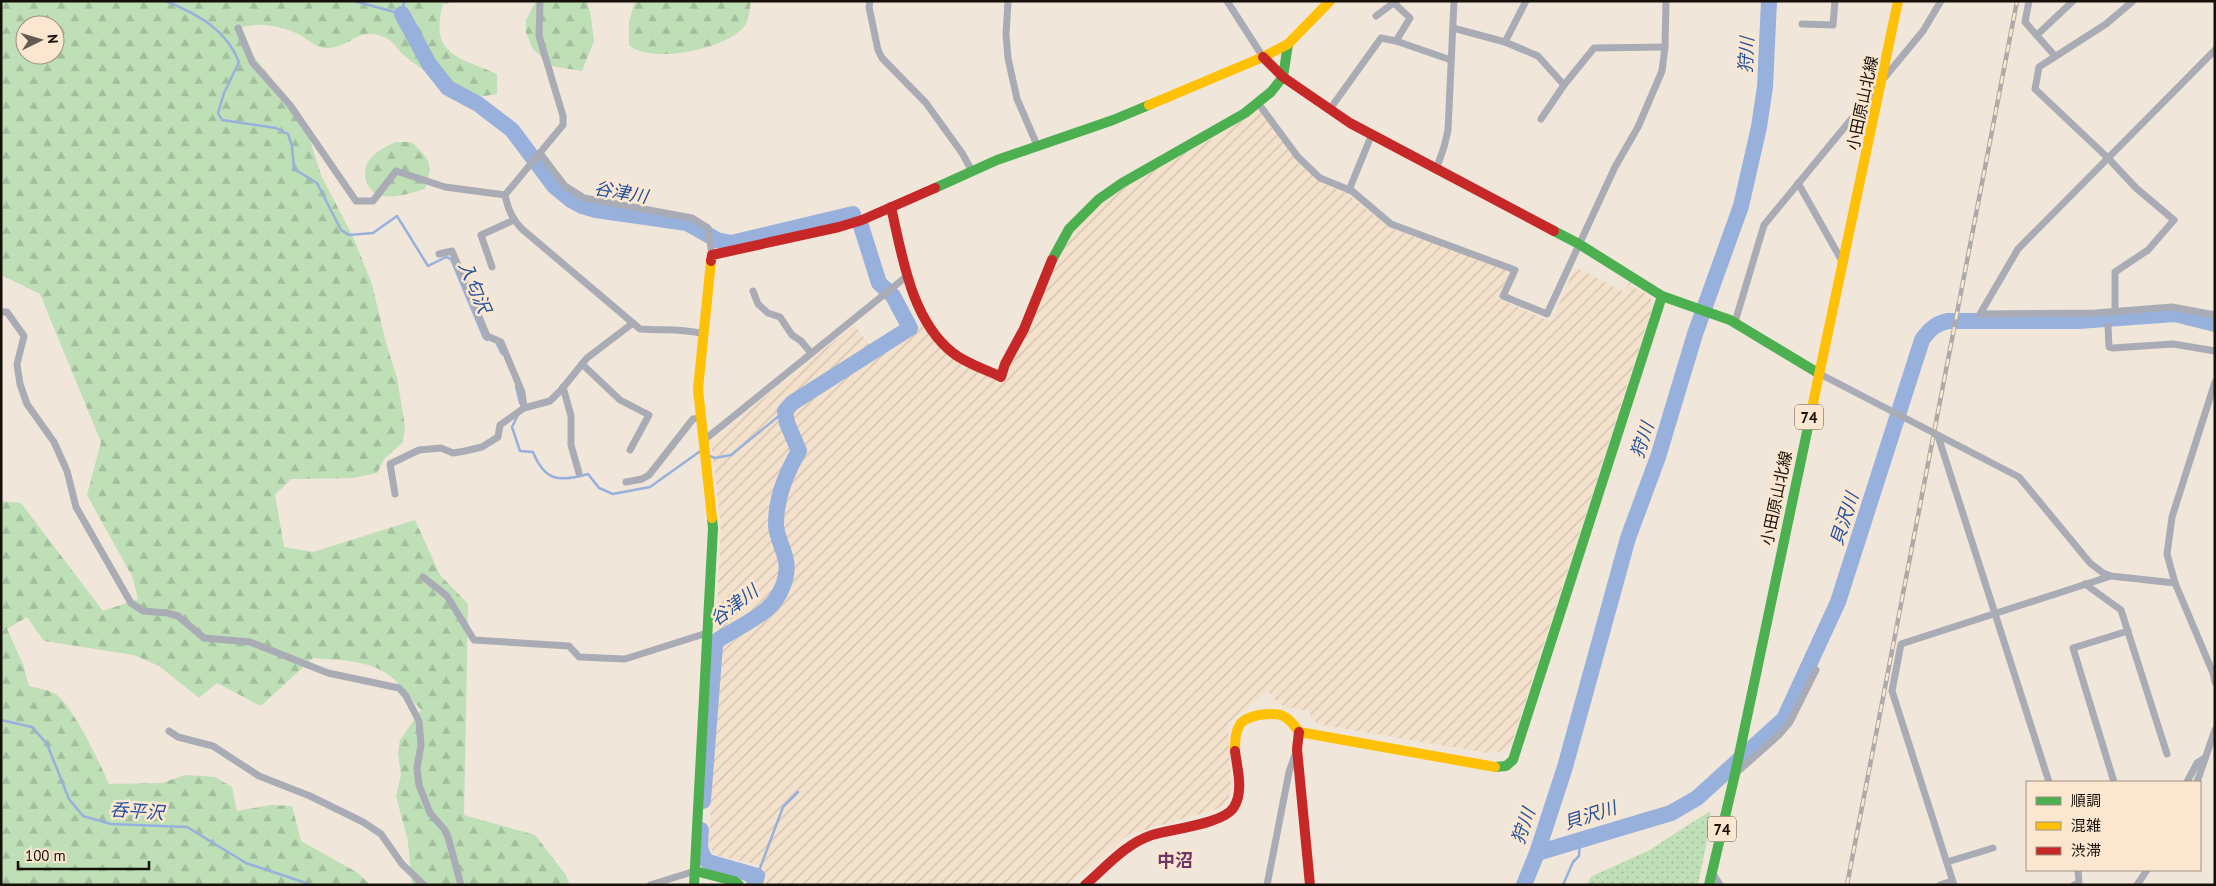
<svg xmlns="http://www.w3.org/2000/svg" width="2216" height="886" viewBox="0 0 2216 886" font-family="'PT Sans','Noto Sans JP',sans-serif">
  <style>
    .industrial { fill: url(#industrial-furrows) }
    .forest { fill: url(#forest-firs); fill-rule: evenodd }
    .park { fill: url(#park-dots) }
    .lines { fill: none; stroke-linecap: round; stroke-linejoin: round }
    .stream { stroke: #97b0dc; stroke-width: 2.5 }
    .river { stroke: #97b0dc; stroke-width: 16 }
    .street { stroke: #aaacb5; stroke-width: 7 }
    .fast { stroke: #4caf50; stroke-width: 10 }
    .slow { stroke: #ffc107; stroke-width: 10 }
    .jam { stroke: #c62828; stroke-width: 10 }
    .rail-casing { stroke: #aeaaa8; stroke-width: 4.5 }
    .rail { stroke: #fbe7d0; stroke-width: 2.5; stroke-dasharray: 8; stroke-linecap: butt }
    .labels { text-anchor: middle; dominant-baseline: central; stroke-width: 5; stroke-linejoin: round; paint-order: stroke }
    .shield { fill: #fbe7d0; stroke: #5b5044; stroke-width: 1 }
    .shield-label { font-size: 15px; font-weight: bold; fill: #161008 }
    .street-label { font-size: 16px; fill: #161008; stroke: #fbe7d0 }
    .water-label { font-size: 18px; font-style: italic; fill: #2251a1; stroke: #fbe7d0 }
    .neighbourhood-label { font-size: 18px; font-weight: bold; fill: #6f3765; stroke: #fbe7d0 }
  </style>
  <defs>
    <pattern id="industrial-furrows" width="10" height="10" patternUnits="userSpaceOnUse" patternTransform="scale(1.25)"><rect width="10" height="10" fill="#f4e1cc"/><path d="M-1 1l2-2M0 10L10 0M9 11l2-2" fill="none" stroke="#d0c0ae"/></pattern>
    <pattern id="forest-firs" width="22" height="20" patternUnits="userSpaceOnUse" patternTransform="scale(1.25)"><rect width="22" height="20" fill="#bfdfb7"/><path d="M5 1l3.5 6h-7zM16 11l3.5 6h-7z" fill="#a3be9c"/></pattern>
    <pattern id="park-dots" width="8" height="8" patternUnits="userSpaceOnUse" patternTransform="scale(1.25)"><rect width="8" height="8" fill="#bfdfb7"/><path d="M2 2h.1M6 6h.1" fill="none" stroke="#a3be9c" stroke-width="1.8" stroke-linecap="round"/></pattern>
  </defs>
  <rect width="100%" height="100%" fill="#f1e6da"/>
  <path class="industrial" d="M1257,109L1262,112L1298,162L1323,184L1346,193L1390,228L1507,270L1508,276L1497,298L1551,322L1575,267L1624,292L1630,281L1633,282L1631,286L1649,295L1653,305L1511,746L1505,751L1488,753L1317,724L1308,711L1285,707L1277,702L1268,691L1228,723L1231,788L1229,797L1225,804L1220,808L1127,835L1084,874H1080L1071,881V885H757L763,866L715,855L709,846L718,660V632L716,626L721,527L711,441L854,325L876,353L924,323L928,332L998,380L1046,279L1072,230L1105,198L1188,150L1220,135Z"/>
  <g class="forest">
    <path d="M1,1H459L443,4C429,55 458,57 497,74V94C490,95 481,97 475,96C456,91 419,69 405,56C398,51 394,41 386,38C357,25 355,46 329,48C314,48 310,40 298,34C281,26 261,22 242,27L254,57L295,106L305,124L321,175L354,239L372,284L386,343L397,378L405,426L403,442L384,459L377,473L353,478L291,479L275,495L284,547L313,552L415,520L440,575L468,604L464,815L535,835L566,875L570,885H412L408,841L396,796L401,775L398,753L400,740L421,710C411,699 401,684 389,675C369,660 337,660 313,658L261,706L217,683L199,698L159,666L134,655L44,641L27,617L7,629L23,664L29,686C36,688 45,689 52,692C71,700 100,764 109,784L162,783L185,775L215,777L232,787L237,811L270,805L292,806L301,841L358,873L370,885H1V501L21,503L103,611L138,599L133,578L87,495L101,442L40,294L1,275ZM25,25H55V55H25Z"/>
    <path d="M536,1H587L591,16L594,41L582,71L551,66L533,49L526,33V20Z"/>
    <path d="M635,1H751C750,8 749,18 746,24C731,49 649,65 629,45V22Z"/>
    <path d="M396,142H411C430,159 434,163 425,189C411,193 397,198 383,196C368,195 361,174 368,162C374,152 386,146 396,142Z"/>
  </g>
  <path class="park" d="M1710,811L1711,821L1698,885H1586L1592,876L1648,851Z"/>
  <g class="lines">
    <g class="stream">
      <path d="M166,1C197,14 226,29 239,62L224,93L218,113L222,120L276,128L288,134L292,146L294,169L317,183L341,230L349,235L373,233L397,216L428,266L446,257L451,259L484,338L487,340"/>
      <path d="M354,1L402,14L404,1"/>
      <path d="M497,344L502,354"/>
      <path d="M516,386L520,403"/>
      <path d="M518,415L512,427L520,451L533,452C545,482 560,482 588,474L599,488L613,494L650,487L699,452L702,453"/>
      <path d="M707,455L715,458L731,455L785,411"/>
      <path d="M1,720L32,727L47,744L69,799L83,816L111,824L187,827L246,863L312,885"/>
      <path d="M757,876L783,807L798,792"/>
      <path d="M507,884V885"/>
      <path d="M1563,885L1573,862L1579,856L1580,840"/>
    </g>
    <g class="river">
      <path d="M402,14L429,64L448,88L478,104L512,130L554,186L571,200L582,206L596,210L687,223L717,240L731,243L853,214"/>
      <path d="M703,801L715,645L718,640C734,630 753,621 767,609C780,598 789,577 786,561C784,548 776,537 776,524C776,497 786,473 799,451L787,423L785,411L792,403L910,328L893,296L879,283L861,226"/>
      <path d="M701,830C700,843 698,853 708,862L757,876L754,885"/>
      <path d="M1537,853L1671,813L1697,798L1784,719L1838,602L1922,340C1929,330 1936,323 1948,321H2078L2175,314L2215,324"/>
      <path d="M1524,885L1537,853L1565,767L1628,538L1658,457L1695,334L1741,206L1759,127L1765,87L1769,1"/>
    </g>
    <g class="street">
      <path d="M540,1L539,36L563,116V125L505,195C508,209 512,219 522,229L640,329C662,331 682,328 703,334"/>
      <path d="M870,1L869,7L878,50L882,58L926,103L962,153L972,171"/>
      <path d="M1008,1L1006,35L1008,58L1017,99L1037,145"/>
      <path d="M1227,1L1263,57"/>
      <path d="M2029,1L2025,22L2055,56"/>
      <path d="M1376,16L1396,1"/>
      <path d="M1802,24L1833,25L1835,1"/>
      <path d="M238,28L252,62L290,105L356,201H373L396,171L445,187L505,195"/>
      <path d="M1453,28L1505,42L1538,56L1564,85"/>
      <path d="M2037,35L2073,1"/>
      <path d="M1396,41L1451,60"/>
      <path d="M1505,42L1526,1"/>
      <path d="M2215,50L2018,249L1980,314L2095,313L2172,307L2215,315"/>
      <path d="M1885,77L1923,31L1941,1"/>
      <path d="M1258,103L1298,157L1320,178L1352,191L1391,224L1515,270L1503,296L1547,314L1615,167L1638,127L1662,71L1665,47L1666,1"/>
      <path d="M1330,109L1381,38L1396,41L1410,18L1394,3"/>
      <path d="M1541,119L1564,85L1594,48L1665,47"/>
      <path d="M540,153L565,186L584,198L692,218L708,228L712,255"/>
      <path d="M1436,170L1444,147L1448,130L1454,1"/>
      <path d="M1798,183L1842,261"/>
      <path d="M1349,190L1372,134"/>
      <path d="M439,254L452,251L487,336L501,342L522,392L524,408"/>
      <path d="M492,267L481,235L514,220"/>
      <path d="M753,291L758,304L768,313L780,317L792,335L801,341L811,353"/>
      <path d="M1,312H7L24,336L17,364L20,384L27,404L54,442L67,471L76,507L131,603L143,611L167,613L178,616L204,638L250,642L328,673L399,688L406,696L419,721L421,745L417,768L419,785L430,813L444,829L448,837L461,885"/>
      <path d="M2115,312V272L2148,250L2174,220L2136,188L2108,158L2035,89L2039,67L2106,24L2133,1"/>
      <path d="M1735,322L1764,225L1877,88"/>
      <path d="M2108,326L2109,347L2113,348L2173,344L2215,351"/>
      <path d="M582,364L620,400L649,415L630,450"/>
      <path d="M1818,373L2019,477L2090,563L2103,573L2111,576L2175,583"/>
      <path d="M2215,382L2172,517L2167,554L2175,583L2213,673L2215,682"/>
      <path d="M563,387L571,416V445L579,473"/>
      <path d="M1938,436L2049,782"/>
      <path d="M703,441L907,276"/>
      <path d="M626,482L642,479L649,475L693,419L700,418"/>
      <path d="M395,494L390,464L419,450L441,448L453,453L465,451L482,447L498,437L500,425L524,408L550,401L561,390L587,358L633,323"/>
      <path d="M423,577L447,596L474,640L569,646L579,657L625,659L707,633"/>
      <path d="M2085,584L2121,610L2167,754"/>
      <path d="M169,731L178,737L213,746L259,776L310,796L363,822L381,834L402,864L424,885"/>
      <path d="M1735,774L1779,735L1790,722L1816,670"/>
      <path d="M2114,782L2073,648L2128,631"/>
      <path d="M2187,782L2197,763L2205,758"/>
      <path d="M2197,782L2215,730"/>
      <path d="M1947,862L1993,848"/>
      <path d="M1713,874L1720,885"/>
      <path d="M650,885L695,871"/>
      <path d="M1267,885L1289,772L1296,752"/>
      <path d="M1940,885L1952,881"/>
      <path d="M1954,885L1892,691L1901,644L2111,576"/>
      <path d="M2074,885L2079,883L2078,870"/>
      <path d="M2137,885L2147,870"/>
    </g>
    <g class="fast">
      <path d="M935,188L997,160L1113,120L1149,105"/>
      <path d="M1554,231L1579,244L1662,296L1730,320L1818,373"/>
      <path d="M1052,260L1069,229L1099,199L1122,183L1245,113L1271,92L1283,77L1288,44"/>
      <path d="M1495,767L1506,766L1513,760L1662,296"/>
      <path d="M695,871L734,881L739,885"/>
      <path d="M694,885L713,528L712,518"/>
      <path d="M1709,885L1735,774L1812,408"/>
    </g>
    <g class="slow">
      <path d="M1149,105L1263,57L1288,44L1330,1"/>
      <path d="M711,261L698,389L712,518"/>
      <path d="M1812,408L1898,1"/>
      <path d="M1235,751C1235,742 1235,731 1241,723C1245,719 1254,716 1259,715C1280,712 1287,714 1299,732L1495,767"/>
    </g>
    <g class="jam">
      <path d="M1263,57L1283,77L1350,123L1554,231"/>
      <path d="M891,207C902,255 911,320 953,353C967,364 985,369 1001,377L1005,364L1024,329L1052,260"/>
      <path d="M711,261L712,255L839,227L862,220L935,188"/>
      <path d="M1299,732L1297,749L1310,885"/>
      <path d="M1085,885C1106,867 1125,844 1152,835C1171,829 1224,824 1234,807C1244,791 1237,768 1235,751"/>
    </g>
    <defs>
      <path id="rail" d="M1847,885L2017,1"/>
    </defs>
    <use href="#rail" class="rail-casing"/>
    <use href="#rail" class="rail"/>
  </g>
  <g class="labels">
    <g class="shield">
      <rect x="1795" y="404.5" width="28" height="25" rx="4"/>
      <rect x="1708" y="816.5" width="28" height="25" rx="4"/>
    </g>
    <g class="shield-label">
      <text x="1809" y="417">74</text>
      <text x="1722" y="829">74</text>
    </g>
    <g class="street-label">
      <text transform="translate(1862 103) rotate(-78)">小田原山北線</text>
      <text transform="translate(1776 498) rotate(-78)">小田原山北線</text>
    </g>
    <g class="water-label">
      <text transform="translate(1746 55) rotate(-87)">狩川</text>
      <text transform="translate(621 192) rotate(10)">谷津川</text>
      <text transform="translate(475 287) rotate(67)">入匂沢</text>
      <text transform="translate(1642 440) rotate(-72)">狩川</text>
      <text transform="translate(1844 519) rotate(-72)">貝沢川</text>
      <text transform="translate(734 605) rotate(-37)">谷津川</text>
      <text transform="translate(137 811) rotate(4)">呑平沢</text>
      <text transform="translate(1590 815) rotate(-18)">貝沢川</text>
      <text transform="translate(1523 826) rotate(-71)">狩川</text>
    </g>
    <g class="neighbourhood-label">
      <text x="1175" y="860">中沼</text>
    </g>
  </g>
  <rect width="2216" height="886" fill="none" stroke="#161008" stroke-width="5"/>
  <rect x="2026" y="781" width="175" height="90" fill="#fbe7d0" stroke="#9f9180"/>
  <rect x="2036" y="797" width="25" height="8" fill="#4caf50" stroke="#9f9180"/>
  <text x="2071" y="806" font-size="15" fill="#161008">順調</text>
  <rect x="2036" y="822" width="25" height="8" fill="#ffc107" stroke="#9f9180"/>
  <text x="2071" y="831" font-size="15" fill="#161008">混雑</text>
  <rect x="2036" y="847" width="25" height="8" fill="#c62828" stroke="#9f9180"/>
  <text x="2071" y="856" font-size="15" fill="#161008">渋滞</text>
  <g transform="translate(40 40) rotate(85)"><circle r="24" fill="#fbe7d0" stroke="#9f9180"/>
  <path d="M0-4L9 19L0 12L-9 19Z" fill="#635b52"/>
  <text y="-8" font-size="14" font-weight="bold" text-anchor="middle" fill="#161008">N</text>
  </g>
  <path d="M18 861v8h131v-8" fill="none" stroke="#161008" stroke-width="2.5"/>
  <text x="25" y="861" font-size="15" fill="#161008" stroke="#fbe7d0" stroke-width="4" paint-order="stroke">100 m</text>
</svg>
